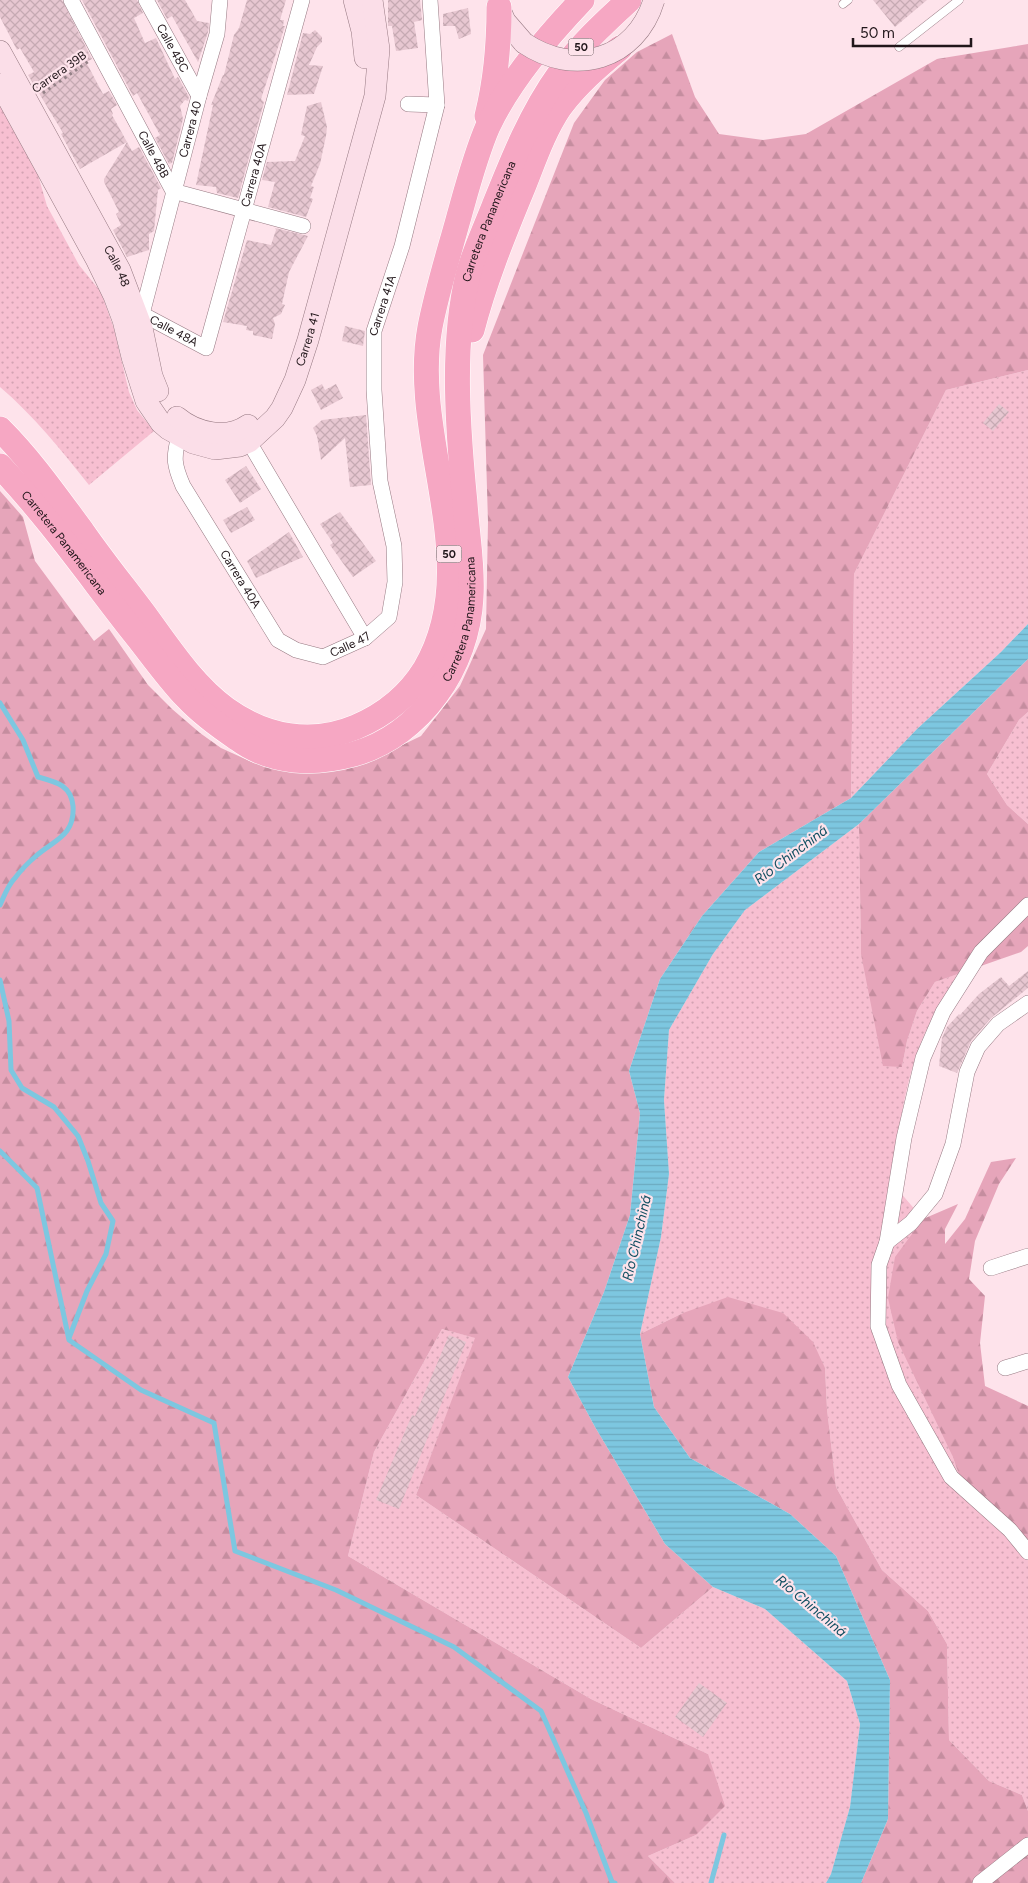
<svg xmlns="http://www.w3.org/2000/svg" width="1028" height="1883" viewBox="0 0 1028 1883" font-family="Figtree,sans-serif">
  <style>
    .grass { fill: url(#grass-dots) }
    .forest { fill: url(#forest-firs) }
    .water { fill: url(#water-rules) }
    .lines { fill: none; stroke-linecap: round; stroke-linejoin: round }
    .stream { stroke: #7dc7e0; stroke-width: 5 }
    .building { fill: url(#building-cross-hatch) }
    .service-casing { stroke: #967982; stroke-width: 9 }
    .minor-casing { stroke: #967982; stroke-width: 16 }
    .secondary-casing { stroke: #967982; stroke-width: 22 }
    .trunk-casing { stroke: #fff; stroke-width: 26 }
    .path { stroke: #948187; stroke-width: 3; stroke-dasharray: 2.5 4; stroke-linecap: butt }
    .service { stroke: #fff; stroke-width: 8 }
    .minor { stroke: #fff; stroke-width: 15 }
    .secondary { stroke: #fbdee8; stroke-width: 21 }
    .trunk { stroke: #f6a7c3; stroke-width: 25 }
    .secondary-bridge-casing { stroke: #967982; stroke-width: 22; stroke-linecap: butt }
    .secondary-bridge { stroke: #fbdee8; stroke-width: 21 }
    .labels { text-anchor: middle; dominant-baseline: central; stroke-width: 4.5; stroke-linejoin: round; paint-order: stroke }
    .shield { fill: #fee3eb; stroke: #635459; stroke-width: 1 }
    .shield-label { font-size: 11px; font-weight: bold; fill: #21161a }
    .street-label { font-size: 12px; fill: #21161a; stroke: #fee3eb }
    .water-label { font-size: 14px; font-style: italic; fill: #114f61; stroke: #fee3eb }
  </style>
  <defs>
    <pattern id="grass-dots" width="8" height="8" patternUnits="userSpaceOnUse" patternTransform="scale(1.25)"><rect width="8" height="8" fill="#f7bfd1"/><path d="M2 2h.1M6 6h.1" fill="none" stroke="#d3a3b3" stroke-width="1.8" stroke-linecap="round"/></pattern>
    <pattern id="forest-firs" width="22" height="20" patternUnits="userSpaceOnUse" patternTransform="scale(1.25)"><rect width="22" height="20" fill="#e6a5ba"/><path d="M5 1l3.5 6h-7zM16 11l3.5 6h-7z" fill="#c58d9f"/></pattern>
    <pattern id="water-rules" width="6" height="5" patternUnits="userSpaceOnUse" patternTransform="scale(1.25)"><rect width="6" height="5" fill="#7dc7e0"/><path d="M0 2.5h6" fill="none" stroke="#6caac0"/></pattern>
    <pattern id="building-cross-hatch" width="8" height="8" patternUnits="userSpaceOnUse" patternTransform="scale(1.25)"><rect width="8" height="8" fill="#e7c7d1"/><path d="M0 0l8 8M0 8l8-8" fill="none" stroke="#c6aab3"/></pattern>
  </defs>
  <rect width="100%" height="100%" fill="#fee3eb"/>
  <g class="grass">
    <path d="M0,105L38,175L47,206L79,265L101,292L114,329L129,392L137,410L154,431L89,485C61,450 34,416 0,387Z"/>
    <path d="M1028,370V624L1001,652L917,729L851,798L854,574L946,390Z"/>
    <path d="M1028,712V824L1007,805L987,774L1019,720Z"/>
    <path d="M859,824L861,954L902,1067L907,1041L917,1011L935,982L960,973C948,993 934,1013 925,1033C906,1074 896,1139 893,1184L923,1219L952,1455L968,1499L1028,1553V1811L1022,1795L989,1781L949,1740L947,1644L928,1611L882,1570L836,1487L827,1409L825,1368L683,1313L640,1334L661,1237L669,1174L664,1100L669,1030L713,954L745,910Z"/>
    <path d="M442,1329L476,1338L416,1495L641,1648L713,1587L765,1609L847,1681L860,1724L850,1807L831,1874L826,1883H675L648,1856L696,1835L708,1754L591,1699L348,1556L374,1452Z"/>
  </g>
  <g class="forest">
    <path d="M672,34L695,97L719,134L763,140L806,134L937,59L1028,44V370L946,390L854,574L851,798L759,852L702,916L660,979L629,1071L640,1113L630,1215L604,1292L568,1377L595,1427L665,1544L713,1587L641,1648L416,1495L475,1338L442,1329L374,1452L348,1556L591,1699L708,1754L725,1806L696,1835L648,1856L675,1883H0V491L23,517L35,561L94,641L109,629L148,685L172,709L200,733L221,748L254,763L276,766L324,769L365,763L421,736L460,686L486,629L488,522L483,355L574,123L605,80L637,52Z"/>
    <path d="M1028,659V712L1019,720L987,774L1007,805L1028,824V946L1021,952L935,982L917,1011L907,1041L902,1067L883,1066L861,954L859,824Z"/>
    <path d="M1016,1158L999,1184L975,1241L969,1279L985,1296L980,1343L985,1386L1028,1406V1553L968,1499L952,1455L898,1342L888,1298L895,1257L923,1219L958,1204L945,1229V1244L965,1219L991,1162Z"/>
    <path d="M728,1297L783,1313L813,1342L825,1368L827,1409L836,1487L882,1570L928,1611L947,1644L949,1740L989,1781L1022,1795L1028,1811V1883H861L888,1819L890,1680L836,1556L790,1514L690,1458L654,1407L640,1334L683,1313Z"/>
  </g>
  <path class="water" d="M1028,624V659L859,824L745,910L713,954L669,1030L664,1100L669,1174L661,1237L640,1334L654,1407L690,1458L790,1514L836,1556L890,1680L888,1819L861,1883H826L831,1874L850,1807L860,1724L847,1681L765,1609L713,1587L665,1544L595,1427L568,1377L604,1292L630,1215L640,1113L629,1071L660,979L702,916L759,852L851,798L917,729L1001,652Z"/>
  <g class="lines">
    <g class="stream">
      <path d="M0,703L23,740L38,777C56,782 71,785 73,806C75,836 54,840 36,856C29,862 21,870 15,878C8,885 4,896 0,905"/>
      <path d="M0,980L9,1021L11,1070L22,1088L54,1107L78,1136L88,1161L101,1203L113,1221L106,1254L87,1291L69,1338"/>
      <path d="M0,1151L37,1188L69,1340L141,1390L214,1423L235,1551L336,1590L454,1647L541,1711L586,1813L612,1882L615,1883"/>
      <path d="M711,1883L724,1835"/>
    </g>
  </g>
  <g class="building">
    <path d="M0,0H62L92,59L86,62L103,94L109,91L117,105L111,109L113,114L112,115L127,142L80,169L61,134L63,133L28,75L34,72L20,48L17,50L0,17Z"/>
    <path d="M82,0H137L143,13L134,18L145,43L156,38L175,79L178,77L189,97L188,101L185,100L180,106L183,119L172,163L169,164L155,138L160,135L137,93L133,96Z"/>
    <path d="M157,0H185L197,21L209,23L208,32L198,62L172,16L167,19Z"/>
    <path d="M247,0H286L280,20H284L283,26H285L261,99L264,102L238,198L217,193L216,187L196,185L213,105H211L223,75H224L234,35L239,28Z"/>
    <path d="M388,0H420L422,20L414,22L418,48L396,51L392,26H388Z"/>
    <path d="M873,0H927L895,27Z"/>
    <path d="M468,8L471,34L459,39L455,26H443V14Z"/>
    <path d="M315,30L322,37V42L317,47L309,65L323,66L314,94L287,95L303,33L310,34Z"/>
    <path d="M321,102L327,127L326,136L320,164L311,186L314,187L310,198L313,199L306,217L268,207L275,182L262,180L267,162L295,161L305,136L301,135L307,106Z"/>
    <path d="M127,142L132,151L139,147L161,188L158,190L154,231L149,234V250L127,257L113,230L121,225L116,214L119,212L104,182V179Z"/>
    <path d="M275,228L308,236L289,272L282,304L285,305L281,314L273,318L275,324L272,339L253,335V331L246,330L247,326L223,322L247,240L271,245L276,230Z"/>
    <path d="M345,326L365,331L363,346L342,341Z"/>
    <path d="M322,384L325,390L336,384L343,398L321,410L311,390Z"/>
    <path d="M999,404L1009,412L993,431L983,423Z"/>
    <path d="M366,415L371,485L350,487L345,438L321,460L317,436L313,428L322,420Z"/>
    <path d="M246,466L261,489L240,503L225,480Z"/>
    <path d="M247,507L255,520L231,533L223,520Z"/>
    <path d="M340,512L376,561L353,577L330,545L333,543L320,524Z"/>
    <path d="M289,532L303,557L256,578L247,561Z"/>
    <path d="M1028,971V988L991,1018L971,1041L957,1073L939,1066L942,1038L947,1027L959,1014L960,1015L979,994L1001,977L1009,986Z"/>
    <path d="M449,1335L466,1342L399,1509L376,1500L412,1415L415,1416Z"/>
    <path d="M699,1683L727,1703L703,1737L675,1717Z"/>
  </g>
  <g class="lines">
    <defs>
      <g id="service">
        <path d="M843,4L848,0"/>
        <path d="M899,47L959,0"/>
      </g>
      <g id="minor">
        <path id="s1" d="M71,0L173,191L303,226"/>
        <path id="s2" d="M146,0L199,96"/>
        <path d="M408,104L437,105"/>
        <path id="s3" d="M142,314L206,348L302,0"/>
        <path id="s4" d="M142,314L199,96L217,34L220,0"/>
        <path id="s5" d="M179,436C173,458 174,465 183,486L278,640L296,650L323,657L365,638L389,617L395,582L394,546L380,481L374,390V331L402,246L437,105L430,0"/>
        <path d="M249,442L365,638"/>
        <path d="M1028,905L981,952L943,1012L923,1058L904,1138L887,1242L879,1265L878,1326L899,1385L951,1477L1010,1530L1028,1552"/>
        <path d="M887,1242L911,1223L935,1194L953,1144L967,1072L978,1047L998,1024L1028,1003"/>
        <path d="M991,1268L1028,1256"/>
        <path d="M1005,1368L1028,1361"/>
        <path d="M980,1883L1028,1845"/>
      </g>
      <g id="secondary">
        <path d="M354,0L362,31L365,58"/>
        <path d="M498,5L505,21L524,43"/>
        <path id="s6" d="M0,51L120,270L142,328L152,376L158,391"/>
        <path id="s7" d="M0,84L96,259L114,296L123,320L132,357L146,401L161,423L168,429L193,443L215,449L240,446L249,442L275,418L282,408L295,380L308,340L375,96L379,49L372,0"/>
        <path d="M177,417C196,433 227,440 248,425"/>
      </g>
      <g id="trunk">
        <path d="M487,116C496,80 499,44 499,7"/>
        <path d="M472,330C484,283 503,236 522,190C533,163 543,132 560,107C577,84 598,66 620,48"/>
        <path d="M0,429C31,460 56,496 82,531C102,560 124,587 145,615C169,648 193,685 226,709C265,737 311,746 356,727C384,715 409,695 425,669C487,563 409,440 430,327C437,291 448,256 458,220C467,188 475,156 488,126C510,80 547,37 582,0"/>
        <path id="s8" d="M0,466C48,517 88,574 131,629C149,651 166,676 186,697C201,713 220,727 238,739C272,764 314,765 354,754C421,735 468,666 471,597C473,566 467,534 465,503C458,432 451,344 468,275C474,252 485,229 494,206C512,161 531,113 560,73C579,46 604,23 629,0"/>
      </g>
    </defs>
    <use href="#service" class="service-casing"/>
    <use href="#minor" class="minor-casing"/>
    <use href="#secondary" class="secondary-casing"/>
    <use href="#trunk" class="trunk-casing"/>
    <path class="path" d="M43,93L89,61"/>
    <use href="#service" class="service"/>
    <use href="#minor" class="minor"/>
    <use href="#secondary" class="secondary"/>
    <use href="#trunk" class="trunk"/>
    <defs>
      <path id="secondary-bridge" d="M524,43C574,77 636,60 654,0"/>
    </defs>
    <use href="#secondary-bridge" class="secondary-bridge-casing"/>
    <use href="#secondary-bridge" class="secondary-bridge"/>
  </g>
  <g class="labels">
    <g class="shield">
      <rect x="568.5" y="38.5" width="25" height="17" rx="4"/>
      <rect x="436.5" y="545.5" width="25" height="17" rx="4"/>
    </g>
    <g class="shield-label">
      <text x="581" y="47">50</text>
      <text x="449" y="554">50</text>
    </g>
    <g class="street-label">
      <text stroke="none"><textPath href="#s2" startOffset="55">Calle 48C</textPath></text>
      <text transform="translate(59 72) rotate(-35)">Carrera 39B</text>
      <text stroke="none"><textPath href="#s4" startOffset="191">Carrera 40</textPath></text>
      <text stroke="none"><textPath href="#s1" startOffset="175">Calle 48B</textPath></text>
      <text stroke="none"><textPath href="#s3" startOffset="252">Carrera 40A</textPath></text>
      <text stroke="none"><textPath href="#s8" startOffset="1074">Carretera Panamericana</textPath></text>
      <text stroke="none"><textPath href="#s6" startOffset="245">Calle 48</textPath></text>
      <text stroke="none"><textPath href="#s5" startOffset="674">Carrera 41A</textPath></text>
      <text stroke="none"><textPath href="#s3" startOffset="36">Calle 48A</textPath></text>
      <text stroke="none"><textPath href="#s7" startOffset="594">Carrera 41</textPath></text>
      <text stroke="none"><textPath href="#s8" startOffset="100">Carretera Panamericana</textPath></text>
      <text stroke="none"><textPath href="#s5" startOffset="161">Carrera 40A</textPath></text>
      <text stroke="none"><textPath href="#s8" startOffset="669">Carretera Panamericana</textPath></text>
      <text stroke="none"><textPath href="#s5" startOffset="311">Calle 47</textPath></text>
    </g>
    <g class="water-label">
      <text transform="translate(791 855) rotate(-37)">Río Chinchiná</text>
      <text transform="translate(637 1238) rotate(-77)">Río Chinchiná</text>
      <text transform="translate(811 1606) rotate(40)">Río Chinchiná</text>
    </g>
  </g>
  <path d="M853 38v8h118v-8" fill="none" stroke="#21161a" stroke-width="2.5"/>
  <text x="860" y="38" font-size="15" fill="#21161a" stroke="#fee3eb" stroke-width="4" paint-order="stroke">50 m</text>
</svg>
